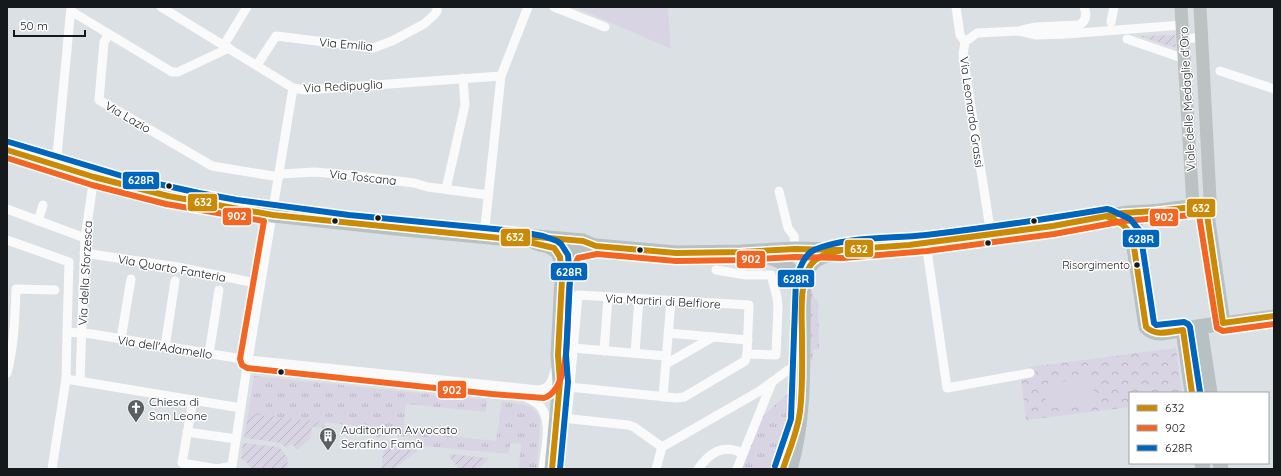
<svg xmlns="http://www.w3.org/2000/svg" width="1281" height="476" viewBox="0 0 1281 476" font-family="Quicksand,sans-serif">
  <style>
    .grass { fill: url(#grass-tufts) }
    .park { fill: url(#park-crowns) }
    .garden { fill: url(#garden-furrows) }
    .pitch { fill: #d9d4e4 }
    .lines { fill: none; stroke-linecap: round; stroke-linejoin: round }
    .street { stroke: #fafafb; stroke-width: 9 }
    .secondary { stroke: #bcc1c2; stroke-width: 13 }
    .primary { stroke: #b7c0c2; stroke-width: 15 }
    .bus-1-casing { stroke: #fff; stroke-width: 9 }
    .bus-2-casing { stroke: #fff; stroke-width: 9 }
    .bus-3-casing { stroke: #fff; stroke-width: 9 }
    .bus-1 { stroke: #ca8a06; stroke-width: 6 }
    .bus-2 { stroke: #f26522; stroke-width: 6 }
    .bus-3 { stroke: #0065bd; stroke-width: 6 }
    .bus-dot { fill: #16191c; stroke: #fff; stroke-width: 1.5 }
    .labels { text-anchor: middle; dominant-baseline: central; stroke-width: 3; stroke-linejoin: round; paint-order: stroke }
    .bus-label { font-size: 11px; fill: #16191c; stroke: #fff; text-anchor: end }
    .street-label { font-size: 12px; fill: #16191c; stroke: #fff }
    .poi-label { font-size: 12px; fill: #16191c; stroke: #fff; text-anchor: start }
    .line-badge { stroke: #fff; stroke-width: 1.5 }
    .badge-label { font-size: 11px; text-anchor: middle; font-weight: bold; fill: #fff }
  </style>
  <defs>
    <pattern id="grass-tufts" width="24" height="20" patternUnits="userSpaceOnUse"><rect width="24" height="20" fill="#d9d4e4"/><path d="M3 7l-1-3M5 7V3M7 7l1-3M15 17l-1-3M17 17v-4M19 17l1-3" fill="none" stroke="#bab5c3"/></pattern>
    <pattern id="park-crowns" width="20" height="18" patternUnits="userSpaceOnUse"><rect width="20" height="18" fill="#d9d4e4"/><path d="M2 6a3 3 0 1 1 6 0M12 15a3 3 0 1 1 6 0" fill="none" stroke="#bab5c3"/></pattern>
    <pattern id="garden-furrows" width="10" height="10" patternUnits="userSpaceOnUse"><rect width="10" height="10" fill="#d9d4e4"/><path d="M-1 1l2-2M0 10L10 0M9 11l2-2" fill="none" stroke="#bab5c3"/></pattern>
  </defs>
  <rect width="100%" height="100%" fill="#dbe0e4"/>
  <g class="grass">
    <path d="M811,291H813V296L818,302L819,349H813V360H808Z"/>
    <path d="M254,376L487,400L486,412L406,404L403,431L496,441L502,401C517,404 536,403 540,420L537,469H519L521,444L510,443L509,454L423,446L424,439L386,434L385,437H376L378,428L248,414Z"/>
    <path d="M792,390H796C793,417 790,445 778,469H741L761,418Z"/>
  </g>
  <path class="park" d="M1176,348L1182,393H1130V407L1026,420L1021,377L1030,376L1029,367Z"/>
  <g class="garden">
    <path d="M1175,35L1176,48L1139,36Z"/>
    <path d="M248,414L325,422L324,428L312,427L310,439L297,450L292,444L286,448L281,443L244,438Z"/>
    <path d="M243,443L279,447L288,458L287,469H251L247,463L241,458Z"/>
    <path d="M384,445L417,448V451L394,469H381Z"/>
    <path d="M449,454L488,458V460L478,469H459L449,456Z"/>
  </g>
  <g class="pitch">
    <path d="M575,7H668L671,49Z"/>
    <path d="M1092,378L1096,403L1047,409L1043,384Z"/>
  </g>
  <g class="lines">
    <g class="street">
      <path d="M161,7L293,88L305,90L501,76"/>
      <path d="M554,7L605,27"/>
      <path d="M956,7L960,35L965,42"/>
      <path d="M71,11L109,34"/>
      <path d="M1111,22L1114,7"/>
      <path d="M1022,30L1036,27L1079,25C1087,21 1087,14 1084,7"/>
      <path d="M1127,39L1185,59"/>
      <path d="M1184,39L1202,37"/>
      <path d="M224,45L247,7"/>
      <path d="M229,48L178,72H172L109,34L104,42L99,100L212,166L279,177"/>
      <path d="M257,65L276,36L373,48L392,41L424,24L434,15L437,11V7"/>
      <path d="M1220,71L1274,89"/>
      <path d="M56,166L71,7"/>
      <path d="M279,174L315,172L349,175L414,183L428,187L488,195"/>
      <path d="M446,189L465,105L463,78"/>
      <path d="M779,191L788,228L794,236L795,249"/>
      <path d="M7,209L85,238"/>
      <path d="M38,221L43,205"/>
      <path d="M991,235L964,62L963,54L965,42L977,33L1019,31L1036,35L1066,34L1182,25"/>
      <path d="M484,236L501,76L528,7"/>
      <path d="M7,240L69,262L67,332L92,334L248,360L538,390C551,389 552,380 555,370"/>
      <path d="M926,243L947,388L1030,373"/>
      <path d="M84,253L178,267L260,284"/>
      <path d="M716,270L746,275H771L777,297L778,307L776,355L747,354"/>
      <path d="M668,333L748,340"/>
      <path d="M121,339L131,279"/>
      <path d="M165,347L175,281"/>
      <path d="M573,348L666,356"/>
      <path d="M604,351L608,298"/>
      <path d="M635,353L639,299"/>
      <path d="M209,354L219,290"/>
      <path d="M666,364L713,337"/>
      <path d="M7,373C14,346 15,318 16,289L55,290"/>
      <path d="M66,379L241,408"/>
      <path d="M80,381L85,238L94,177"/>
      <path d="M506,391C516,394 527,396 535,402C555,414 545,449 543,469"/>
      <path d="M663,397L671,301"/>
      <path d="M193,400L182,463L217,469L232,466L248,360L293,88"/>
      <path d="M562,418L628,425L634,427L662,447"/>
      <path d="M567,419L578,295L749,305L747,354L745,361L684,397L676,398L569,387"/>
      <path d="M187,432L236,439"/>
      <path d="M52,469L66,379L67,332"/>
      <path d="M656,469L662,447L758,392L772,382"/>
      <path d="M698,469C710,452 723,444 742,453"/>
      <path d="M737,469L772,382L788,370"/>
    </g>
    <g class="secondary">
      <path d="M1181,7L1193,206"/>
      <path d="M1200,7L1210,199L1206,208"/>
      <path d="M1223,323L1274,316"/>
    </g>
    <g class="primary">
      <path d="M7,150L94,177L168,196L273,215L405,229L500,238L537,237L583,241L592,245"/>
      <path d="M536,243L548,246L557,251L560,257L562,279L558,355L560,382L552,469"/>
      <path d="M758,255C785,259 795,268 799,295"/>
      <path d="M562,279L568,258L573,251L596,246L676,253L742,252L795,249L842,250L926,243L1053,226L1108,217C1121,212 1134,213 1148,212C1168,211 1186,205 1206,208L1223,323L1161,333C1154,333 1151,332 1146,327L1132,234L1136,220L1147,212"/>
      <path d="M1200,327L1210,393"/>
      <path d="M1183,330L1192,393"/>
      <path d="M1202,463L1203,469"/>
      <path d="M1220,463L1221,469"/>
      <path d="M790,469C808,408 801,342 804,280C809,262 816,258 833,253"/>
    </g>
    <defs>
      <g id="bus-1">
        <path d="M7,150L94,177L168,196L273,215L500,238L537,237L583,241L596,246L676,253L742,252L795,249L842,250L909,245L1053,226L1123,213L1155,211L1184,208H1206L1223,323L1274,316"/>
        <path d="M1108,217L1122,224L1132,234L1146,327C1156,337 1171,331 1183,330L1192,393"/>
        <path d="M520,240L554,248L560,257L562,279L558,355L560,382L552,469"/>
        <path d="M783,469C789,450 798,431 800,411C803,387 802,362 802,338C802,318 799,283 810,266C817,255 831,253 842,250"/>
      </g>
      <path id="bus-2" d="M7,158L92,185L166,204L264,221L240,359L242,365L247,368L492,394L544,398C575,388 565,308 570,281C571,273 574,266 578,258L597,254L676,261L742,260L795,257L843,258L927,251L1054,234L1124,221L1192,215H1199L1217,328L1223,331L1274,324"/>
      <g id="bus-3">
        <path d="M9,142L122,176L199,193L237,200L349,215L516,231L543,236L557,241L561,244L568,255L570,279L566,355L568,382L560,469"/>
        <path d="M775,466L791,419L796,278C800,268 804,255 814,250C846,236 891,239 926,235C986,228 1047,219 1107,209L1111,210L1130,219L1140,231L1154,323L1156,325L1184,322L1188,324L1190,327L1200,392"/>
      </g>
    </defs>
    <use href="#bus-1" class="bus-1-casing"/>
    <use href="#bus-2" class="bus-2-casing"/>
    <use href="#bus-3" class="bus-3-casing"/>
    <use href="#bus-1" class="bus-1"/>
    <use href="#bus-2" class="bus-2"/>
    <use href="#bus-3" class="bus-3"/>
  </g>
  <defs>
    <symbol id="church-pin" viewBox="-11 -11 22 30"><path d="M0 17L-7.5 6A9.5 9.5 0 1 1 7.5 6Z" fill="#5b5f62" stroke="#fff"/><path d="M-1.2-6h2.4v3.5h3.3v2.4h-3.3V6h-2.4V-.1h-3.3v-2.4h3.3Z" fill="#fff"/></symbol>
    <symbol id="building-pin" viewBox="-11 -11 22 30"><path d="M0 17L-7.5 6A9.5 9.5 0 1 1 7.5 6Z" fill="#5b5f62" stroke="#fff"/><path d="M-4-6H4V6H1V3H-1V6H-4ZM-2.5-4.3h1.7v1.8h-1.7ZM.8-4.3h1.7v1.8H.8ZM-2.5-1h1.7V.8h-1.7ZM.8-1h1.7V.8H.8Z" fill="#fff"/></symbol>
  </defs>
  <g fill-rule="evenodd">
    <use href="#church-pin" x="126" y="398" width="20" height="27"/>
    <use href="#building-pin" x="318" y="426" width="20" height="27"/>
  </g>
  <g class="bus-dot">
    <circle cx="169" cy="186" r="3.5"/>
    <circle cx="378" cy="218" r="3.5"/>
    <circle cx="335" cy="221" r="3.5"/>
    <circle cx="1034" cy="221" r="3.5"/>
    <circle cx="988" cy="243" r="3.5"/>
    <circle cx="640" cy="250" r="3.5"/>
    <circle cx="1137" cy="265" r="3.5"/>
    <circle cx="281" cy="372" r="3.5"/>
  </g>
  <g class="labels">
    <g class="bus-label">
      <text x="1130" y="265">Risorgimento</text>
    </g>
    <g class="street-label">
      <text transform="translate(346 44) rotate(5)">Via Emilia</text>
      <text transform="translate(343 86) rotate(-3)">Via Redipuglia</text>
      <text transform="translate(1187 99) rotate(-93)">Viale delle Medaglie d'Oro</text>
      <text transform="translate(972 112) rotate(82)">Via Leonardo Grassi</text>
      <text transform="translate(128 117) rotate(30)">Via Lazio</text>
      <text transform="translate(363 177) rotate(6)">Via Toscana</text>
      <text transform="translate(172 268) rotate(10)">Via Quarto Fanteria</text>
      <text transform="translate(85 273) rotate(-87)">Via della Sforzesca</text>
      <text transform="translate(663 301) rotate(3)">Via Martiri di Belfiore</text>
      <text transform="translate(165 347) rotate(9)">Via dell'Adamello</text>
    </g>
    <g class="poi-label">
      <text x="149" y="401">Chiesa di<tspan x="149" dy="14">San Leone</tspan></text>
      <text x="341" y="429">Auditorium Avvocato<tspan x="341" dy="14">Serafino Famà</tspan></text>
    </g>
  </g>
  <g class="line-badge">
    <rect x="122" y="171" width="38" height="19" rx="4" fill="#0065bd"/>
    <rect x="187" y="193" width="31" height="19" rx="4" fill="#ca8a06"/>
    <rect x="1186" y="198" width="30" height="20" rx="4" fill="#ca8a06"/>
    <rect x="222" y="207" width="30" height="19" rx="4" fill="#f26522"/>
    <rect x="1149" y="208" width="30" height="19" rx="4" fill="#f26522"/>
    <rect x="500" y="228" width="31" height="19" rx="4" fill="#ca8a06"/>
    <rect x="1122" y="229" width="38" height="19" rx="4" fill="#0065bd"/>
    <rect x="844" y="239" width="30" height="19" rx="4" fill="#ca8a06"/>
    <rect x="736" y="250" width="30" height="19" rx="4" fill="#f26522"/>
    <rect x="550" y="262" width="38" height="19" rx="4" fill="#0065bd"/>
    <rect x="777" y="269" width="38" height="19" rx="4" fill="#0065bd"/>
    <rect x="437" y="380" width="30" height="19" rx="4" fill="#f26522"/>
  </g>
  <g class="badge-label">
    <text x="141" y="184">628R</text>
    <text x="203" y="206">632</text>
    <text x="1201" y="212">632</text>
    <text x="237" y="220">902</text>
    <text x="1164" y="221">902</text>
    <text x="515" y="241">632</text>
    <text x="1141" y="243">628R</text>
    <text x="859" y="253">632</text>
    <text x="751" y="263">902</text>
    <text x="569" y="276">628R</text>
    <text x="796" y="283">628R</text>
    <text x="452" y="394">902</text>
  </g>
  <rect width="1281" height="476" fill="none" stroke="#16191c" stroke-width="16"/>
  <rect x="1129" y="392" width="140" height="72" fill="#ffffff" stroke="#a2a3a4"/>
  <rect x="1137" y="405" width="20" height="6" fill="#ca8a06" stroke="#a2a3a4"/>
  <text x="1165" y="412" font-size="12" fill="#16191c">632</text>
  <rect x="1137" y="425" width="20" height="6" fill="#f26522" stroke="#a2a3a4"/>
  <text x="1165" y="432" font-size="12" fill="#16191c">902</text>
  <rect x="1137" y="445" width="20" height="6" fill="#0065bd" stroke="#a2a3a4"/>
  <text x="1165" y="452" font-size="12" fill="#16191c">628R</text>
  <path d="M14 30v6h71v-6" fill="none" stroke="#16191c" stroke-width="2"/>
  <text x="20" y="30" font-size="12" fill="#16191c" stroke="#ffffff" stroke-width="3" paint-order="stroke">50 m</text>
</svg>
